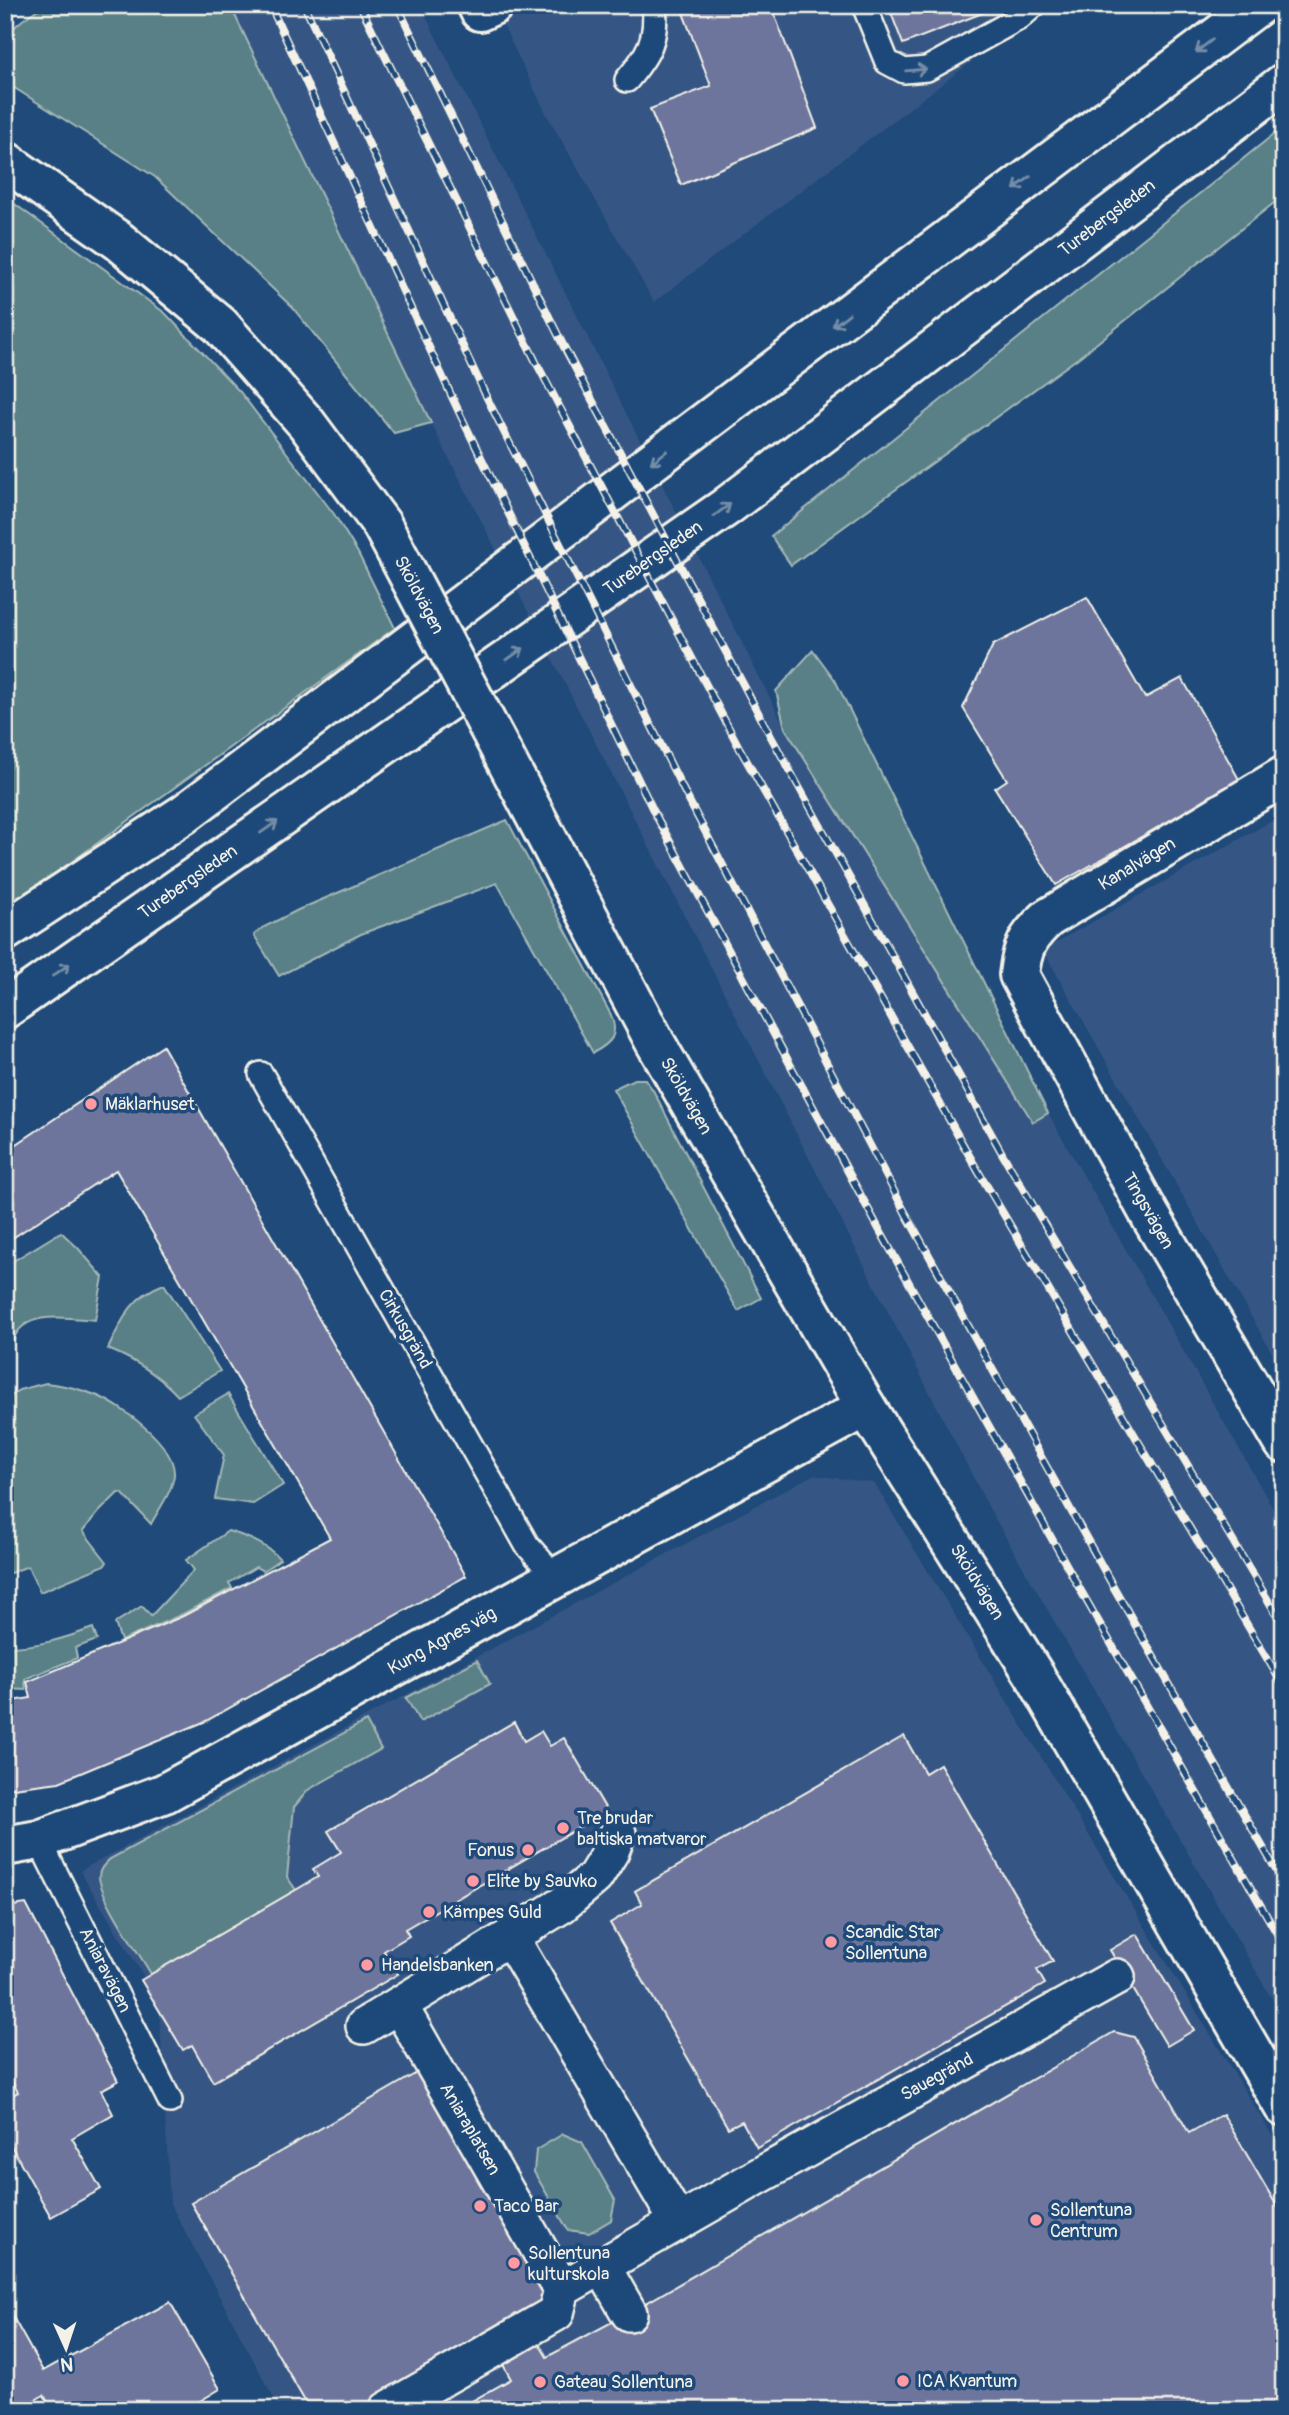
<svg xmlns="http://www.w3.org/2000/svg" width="1289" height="2415" viewBox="0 0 1289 2415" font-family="Pangolin,sans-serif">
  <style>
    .built { fill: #365784 }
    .green { fill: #588086; stroke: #a6b8b7; stroke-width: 2 }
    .building { fill: #6d759c; stroke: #f4f1e8; stroke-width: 2 }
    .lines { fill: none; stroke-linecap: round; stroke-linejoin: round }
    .service-casing { stroke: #f4f1e8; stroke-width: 28 }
    .pedestrian-casing { stroke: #f4f1e8; stroke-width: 40 }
    .minor-casing { stroke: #f4f1e8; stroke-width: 44 }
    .tertiary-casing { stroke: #f4f1e8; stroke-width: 44 }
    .secondary-casing { stroke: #f4f1e8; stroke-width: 44 }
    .service { stroke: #1f4a7a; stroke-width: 23 }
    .pedestrian { stroke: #1f4a7a; stroke-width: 35 }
    .minor { stroke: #1f4a7a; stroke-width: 38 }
    .tertiary { stroke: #1f4a7a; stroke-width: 38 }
    .secondary { stroke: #1f4a7a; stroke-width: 38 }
    .rail-casing { stroke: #f4f1e8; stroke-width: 8 }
    .rail { stroke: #1f4a7a; stroke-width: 5; stroke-dasharray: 16; stroke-linecap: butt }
    .tertiary-bridge-casing { stroke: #f4f1e8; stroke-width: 44; stroke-linecap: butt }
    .tertiary-bridge { stroke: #1f4a7a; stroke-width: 38 }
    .oneway { stroke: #748da6 }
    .poi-dot { fill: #ff9aa2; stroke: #1f4a7a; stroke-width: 2.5 }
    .labels { text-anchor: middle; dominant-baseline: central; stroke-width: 7; stroke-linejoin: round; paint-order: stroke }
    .street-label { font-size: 18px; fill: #f4f1e8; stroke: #1f4a7a }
    .poi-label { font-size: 18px; fill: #f4f1e8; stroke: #1f4a7a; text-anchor: start }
  </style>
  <rect width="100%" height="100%" fill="#1f4a7a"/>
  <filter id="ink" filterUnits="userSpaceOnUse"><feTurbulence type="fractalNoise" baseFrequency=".0143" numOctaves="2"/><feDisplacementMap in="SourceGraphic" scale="14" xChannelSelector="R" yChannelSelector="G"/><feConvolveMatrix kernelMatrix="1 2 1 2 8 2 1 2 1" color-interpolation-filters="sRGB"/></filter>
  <g filter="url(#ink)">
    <g class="built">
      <path d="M230,5H420L785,728L1033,1122L1048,1113L1284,1528V2020L989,1508L431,423Z"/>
      <path d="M521,5H1046L654,302L547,115L498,15Z"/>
      <path d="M1284,814V1374L1043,950Z"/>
      <path d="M813,1475L874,1483L1284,2155V2410H280L170,2203L159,2002L80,1871Z"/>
    </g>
    <g class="green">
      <path d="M44,5H230L431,423L394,433L293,308L155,177L5,82C5,33 2,33 44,5Z"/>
      <path d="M1284,126V195L1078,358L791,565L771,536Z"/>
      <path d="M5,197L165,313L240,392L334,514L358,553L395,628L5,910Z"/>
      <path d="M813,650L835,680L1048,1113L1033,1122L785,728L776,691Z"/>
      <path d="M507,820L611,1015C619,1036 611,1043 593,1053L497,883L361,934L279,976L254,935L262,928L298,910Z"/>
      <path d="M634,1079H645L653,1090L761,1298L738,1311L613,1089Z"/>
      <path d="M61,1232L78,1248L103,1277L95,1320C68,1318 23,1309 13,1341L11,1340L5,1332V1266Z"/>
      <path d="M164,1284L220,1371L178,1396C158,1374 135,1360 108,1349C122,1320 131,1296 164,1284Z"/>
      <path d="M46,1383C64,1385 81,1389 98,1396C123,1407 176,1445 174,1475C172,1492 159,1509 151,1524L122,1493H118L99,1512L83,1531L107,1562L105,1565L40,1592L28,1566L5,1575V1401L19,1390Z"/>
      <path d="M228,1394L283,1485L253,1504L215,1499L224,1455L194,1414Z"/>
      <path d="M228,1531C248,1537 266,1544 280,1559L263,1571L256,1567L229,1583L232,1588L183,1614L121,1641L115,1623L142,1606L151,1616L194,1570L186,1560Z"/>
      <path d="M93,1628L97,1640L75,1648L77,1658L25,1679L26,1690L5,1689V1647C37,1647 63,1639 93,1628Z"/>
      <path d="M477,1660L490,1684L420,1722L406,1698Z"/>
      <path d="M366,1721L381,1749L308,1790L294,1807L287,1877L296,1890L151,1974C139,1953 101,1899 99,1877C99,1869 104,1865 110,1859Z"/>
      <path d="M563,2134L582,2142L615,2200L611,2220L589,2233L568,2230L534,2172L536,2150Z"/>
    </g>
    <g class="building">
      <path d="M680,5H771L817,128L681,185L650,109L711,86Z"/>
      <path d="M888,5H997L998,7L903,44Z"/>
      <path d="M1087,597L1145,698L1182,678L1240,781L1056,885L995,788L1007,780L963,708L993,645Z"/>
      <path d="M163,1046L466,1576L206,1721L59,1782L5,1789V1702L31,1698L27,1682L183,1616L330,1538L116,1170L5,1243V1152Z"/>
      <path d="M514,1722L524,1741L541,1731L550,1746L564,1738L607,1811L405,1929L409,1936L384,1951L398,1974L213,2082L192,2045L183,2050L141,1980L318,1877L313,1869L341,1852L328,1831Z"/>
      <path d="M904,1736L925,1773L940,1764L1053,1961L1037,1970L1045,1984L757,2148L742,2121L728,2128L610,1923L642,1904L635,1891Z"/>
      <path d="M26,1904L118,2081L101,2090L113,2114L72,2138L101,2189L51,2217L5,2135V2099L18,2092L5,2069V1907Z"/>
      <path d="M1137,1934L1194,2030L1167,2046L1110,1950Z"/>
      <path d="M1114,2032L1134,2037L1189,2133L1223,2114L1284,2218V2410H456L511,2379L501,2361L537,2340L547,2357L629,2313Z"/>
      <path d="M422,2070L557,2303L371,2410H310L191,2203Z"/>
      <path d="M170,2302L220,2389L185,2410H52L44,2395L17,2410H5V2303L43,2371Z"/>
    </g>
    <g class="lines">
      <defs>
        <g id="service">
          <path d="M864,5L887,62L904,71L927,69L1019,18L1034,5"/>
          <path d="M627,80C648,55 658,39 654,5"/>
          <path d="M261,1074L527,1545L556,1578"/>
          <path d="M39,1840L170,2101"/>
        </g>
        <g id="pedestrian">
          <path d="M510,1937L678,2222"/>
          <path d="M399,2005L562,2289"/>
          <path d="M364,2026L562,1905L595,1877L611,1851L618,1833"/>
          <path d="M602,2266L629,2313"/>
          <path d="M387,2410L556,2313L562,2289L757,2177L1117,1977"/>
        </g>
        <g id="minor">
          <path d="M477,5L480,11L493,5"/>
          <path d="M1284,776L1048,918C1028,936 1022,947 1019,975L1151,1217L1284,1443"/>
          <path d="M5,1846L39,1840L165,1793L866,1407"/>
        </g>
        <g id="tertiary">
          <path d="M5,161L119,241L220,325L307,424L382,525"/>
          <path d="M575,891L655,1042L801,1295L866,1407L1035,1676L1284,2107"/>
        </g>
        <g id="secondary">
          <path d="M5,931L184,814L1259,5"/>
          <path d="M5,1009L726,507L1284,83"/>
        </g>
      </defs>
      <use href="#service" class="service-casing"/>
      <use href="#pedestrian" class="pedestrian-casing"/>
      <use href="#minor" class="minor-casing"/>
      <use href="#tertiary" class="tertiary-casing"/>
      <use href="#secondary" class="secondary-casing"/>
      <use href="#service" class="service"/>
      <use href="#pedestrian" class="pedestrian"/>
      <use href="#minor" class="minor"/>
      <use href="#tertiary" class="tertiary"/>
      <use href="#secondary" class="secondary"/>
      <defs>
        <g id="rail">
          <path d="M270,5L459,412L654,812L879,1229L1081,1591L1284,1946"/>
          <path d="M304,5L485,394L686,795L905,1212L1109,1579L1284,1884"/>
          <path d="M360,5L537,364L740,749L978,1171L1284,1687"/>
          <path d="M397,5L563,345L769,733L1003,1155L1284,1627"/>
        </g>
      </defs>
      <use href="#rail" class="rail-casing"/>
      <use href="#rail" class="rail"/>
      <defs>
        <path id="tertiary-bridge" d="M382,525L575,891"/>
      </defs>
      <use href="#tertiary-bridge" class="tertiary-bridge-casing"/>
      <use href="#tertiary-bridge" class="tertiary-bridge"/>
    </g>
    <defs><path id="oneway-shaft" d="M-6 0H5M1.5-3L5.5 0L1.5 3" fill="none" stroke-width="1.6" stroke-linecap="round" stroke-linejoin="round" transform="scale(1.75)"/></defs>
    <g class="oneway">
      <use href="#oneway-shaft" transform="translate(1204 46) rotate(143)"/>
      <use href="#oneway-shaft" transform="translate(916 70) rotate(-5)"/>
      <use href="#oneway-shaft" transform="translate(1022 183) rotate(143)"/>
      <use href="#oneway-shaft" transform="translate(841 320) rotate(143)"/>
      <use href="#oneway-shaft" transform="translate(659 457) rotate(143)"/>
      <use href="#oneway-shaft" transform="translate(722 510) rotate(-36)"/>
      <use href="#oneway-shaft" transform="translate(515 654) rotate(-35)"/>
      <use href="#oneway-shaft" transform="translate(269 827) rotate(-35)"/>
      <use href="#oneway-shaft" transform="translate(61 970) rotate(-35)"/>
    </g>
  </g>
  <g class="poi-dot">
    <circle cx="91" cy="1104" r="7"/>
    <circle cx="563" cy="1828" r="7"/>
    <circle cx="528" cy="1850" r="7"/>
    <circle cx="473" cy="1881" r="7"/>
    <circle cx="429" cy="1912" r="7"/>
    <circle cx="831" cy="1942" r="7"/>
    <circle cx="367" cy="1965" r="7"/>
    <circle cx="480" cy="2206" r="7"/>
    <circle cx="1036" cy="2220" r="7"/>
    <circle cx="514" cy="2263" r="7"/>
    <circle cx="903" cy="2381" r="7"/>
    <circle cx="540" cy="2382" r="7"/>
  </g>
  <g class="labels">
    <g class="street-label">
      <text transform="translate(1107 218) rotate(-37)">Turebergsleden</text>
      <text transform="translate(653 558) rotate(-35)">Turebergsleden</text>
      <text transform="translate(419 595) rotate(62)">Sköldvägen</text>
      <text transform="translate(1137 864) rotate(-31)">Kanalvägen</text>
      <text transform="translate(188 882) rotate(-35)">Turebergsleden</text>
      <text transform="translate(686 1096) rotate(60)">Sköldvägen</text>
      <text transform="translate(1148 1211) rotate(60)">Tingsvägen</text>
      <text transform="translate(405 1329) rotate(60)">Cirkusgränd</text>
      <text transform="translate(977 1582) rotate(58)">Sköldvägen</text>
      <text transform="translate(442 1641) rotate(-29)">Kung Agnes väg</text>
      <text transform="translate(105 1970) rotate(63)">Aniaravägen</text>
      <text transform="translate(937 2077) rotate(-29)">Sauegränd</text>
      <text transform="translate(470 2129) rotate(60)">Aniaraplatsen</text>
    </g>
    <g class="poi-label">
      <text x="105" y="1104">Mäklarhuset</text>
      <text x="577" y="1818">Tre brudar<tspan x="577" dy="21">baltiska matvaror</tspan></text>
      <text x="514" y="1850" text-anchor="end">Fonus</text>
      <text x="487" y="1881">Elite by Sauvko</text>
      <text x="443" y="1912">Kämpes Guld</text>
      <text x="845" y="1932">Scandic Star<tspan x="845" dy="21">Sollentuna</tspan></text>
      <text x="381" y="1965">Handelsbanken</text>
      <text x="494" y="2206">Taco Bar</text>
      <text x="1050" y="2210">Sollentuna<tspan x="1050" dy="21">Centrum</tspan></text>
      <text x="528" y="2253">Sollentuna<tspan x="528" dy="21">kulturskola</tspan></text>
      <text x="917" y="2381">ICA Kvantum</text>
      <text x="554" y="2382">Gateau Sollentuna</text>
    </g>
  </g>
  <rect width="1289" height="2415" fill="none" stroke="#1f4a7a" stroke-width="28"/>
  <rect x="14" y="14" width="1261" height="2387" fill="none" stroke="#f4f1e8" stroke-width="2.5" filter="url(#ink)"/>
  <g transform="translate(66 2348) rotate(177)" stroke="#1f4a7a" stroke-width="5" paint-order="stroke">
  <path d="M0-5L12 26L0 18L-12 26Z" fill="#f4f1e8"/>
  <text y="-10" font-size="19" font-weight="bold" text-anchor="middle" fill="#f4f1e8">N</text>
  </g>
</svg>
